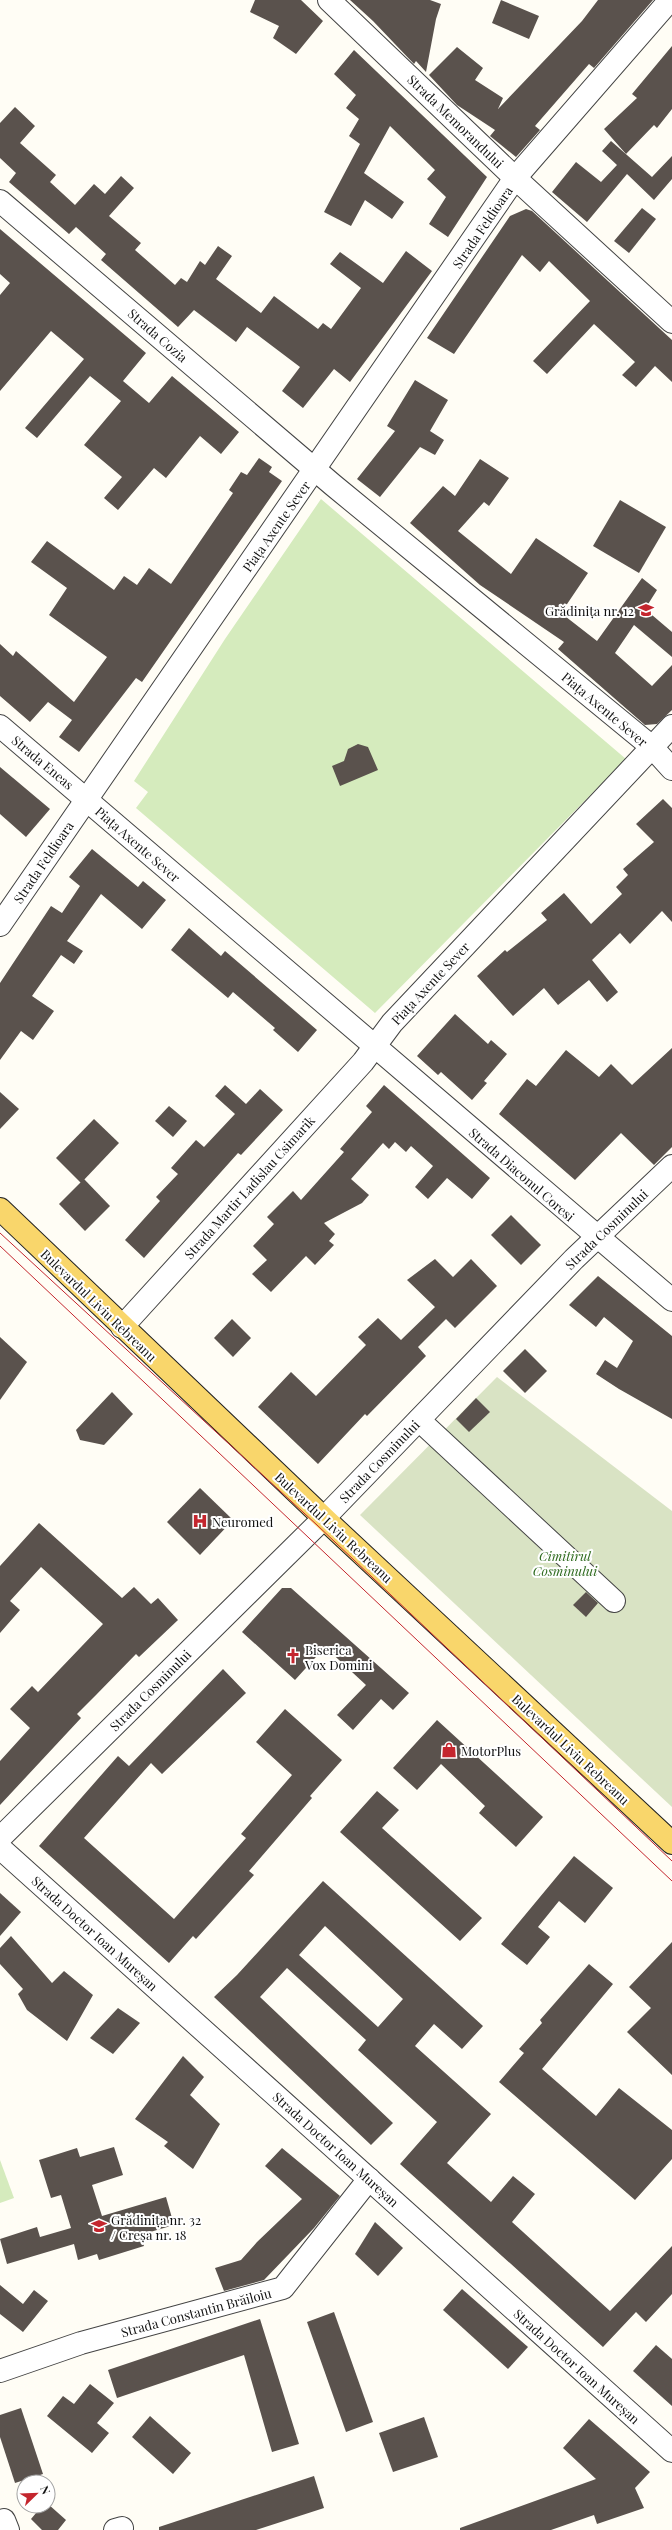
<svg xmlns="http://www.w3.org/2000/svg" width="672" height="2530" viewBox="0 0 672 2530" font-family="'Playfair Display',serif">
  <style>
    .green { fill: #d5ebbd }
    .cemetery { fill: #d9e3c4 }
    .building { fill: #5a524d; fill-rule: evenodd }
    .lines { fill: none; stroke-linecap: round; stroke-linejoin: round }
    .minor-casing { stroke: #444; stroke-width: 24 }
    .major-casing { stroke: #222; stroke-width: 24 }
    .minor { stroke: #fff; stroke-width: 22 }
    .major { stroke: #f9d66b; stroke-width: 22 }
    .tram { stroke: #c4262e; stroke-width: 1 }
    .labels { text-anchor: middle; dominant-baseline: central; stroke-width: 4; stroke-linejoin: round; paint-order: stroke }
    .street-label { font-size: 13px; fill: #111; stroke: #fff }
    .poi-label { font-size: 13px; fill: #111; stroke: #fff; text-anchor: start }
    .park-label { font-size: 13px; font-style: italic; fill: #2f6b1f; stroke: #fff }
  </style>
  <rect width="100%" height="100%" fill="#fffdf5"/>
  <g class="green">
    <path d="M321,499L626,759L375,1013L136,808L148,792L134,781L225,639Z"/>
    <path d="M0,2160L14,2198L0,2203Z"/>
  </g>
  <path class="cemetery" d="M497,1377L672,1511V1807L360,1515Z"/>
  <g class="building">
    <path d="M255,0H301L323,21L296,54L273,38L279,26L250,12Z"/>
    <path d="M350,0H430L441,4L436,19L426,72L416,61L414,64L373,21Z"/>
    <path d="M501,0L539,16L529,39L492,23Z"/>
    <path d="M598,0H653L594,68L589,64L535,126L540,130L516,157L490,136L495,130L457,105L429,75L457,47L483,68L475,80L503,98L498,109L582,21Z"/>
    <path d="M672,46V109L657,128L654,125L626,154L604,129L637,98L632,94Z"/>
    <path d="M354,50L487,177L448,237L429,224L446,197L427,179L435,170L390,126L364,173L404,202L392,219L365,200L351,226L324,212L360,144L349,136L359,119L346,108L356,95L334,74Z"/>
    <path d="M15,107L35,126L20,143L56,175L50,182L75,205L94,184L105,194L121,176L134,188L109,216L141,243L135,250L175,285L181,278L187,282L200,261L205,265L218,246L232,256L216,279L261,313L274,296L318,329L323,323L331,329L361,288L330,264L340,252L383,283L406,251L432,271L350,382L334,369L303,408L282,391L300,367L247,327L236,342L194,310L178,327L101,260L106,254L76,227L69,234L9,182L16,173L0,158V123Z"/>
    <path d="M611,141L652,177L672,156V179L654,200L627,174L587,222L552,192L576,162L601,182L617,165L602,151Z"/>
    <path d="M642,208L656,219L629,253L614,241Z"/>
    <path d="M526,209L532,211L672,340V382L655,366L636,387L622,375L635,362L594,324L547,374L533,361L590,301L549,261L540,272L522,255L454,354L427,338L510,216Z"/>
    <path d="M0,229L146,353L123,381L149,403L172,376L239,432L221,454L200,436L166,478L154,468L118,510L104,498L122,477L84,445L121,401L90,376L37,438L25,428L84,359L51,331L0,391V295L10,283L0,274Z"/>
    <path d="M415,380L448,400L430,431L444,440L435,455L420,447L380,497L357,479L395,431L387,426Z"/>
    <path d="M259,458L272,467L269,472L282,481L142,682L136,678L79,752L59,737L72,720L48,702L30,722L0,696V644L13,656L16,651L74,702L107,657L49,615L67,588L31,562L47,541L114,590L124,576L137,585L149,568L171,584L233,493L229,490L241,472L247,475Z"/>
    <path d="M480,459L509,478L489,506L484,502L458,531L511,574L536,538L588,573L561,613L597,641L642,578L657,590L645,609L672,632V657L634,625L615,653L652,686L672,665V710L657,724L645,725L558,649L564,642L480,585L410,523L443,486L455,496Z"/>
    <path d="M620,500L666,527L639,573L593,546Z"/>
    <path d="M358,744L368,747L378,770L340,786L332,766L344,761L348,749Z"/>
    <path d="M0,767L50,809L26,837L0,814Z"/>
    <path d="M663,799L672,808V922L662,911L630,944L620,933L592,960L618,992L607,1002L589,980L558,1005L544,988L513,1016L477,976L505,950L507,952L547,920L541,913L564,893L591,924L622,894L616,887L628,875L623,869L654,842L636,824Z"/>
    <path d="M92,849L138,887L143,881L166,900L142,929L101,894L67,941L83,951L74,964L61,955L32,996L54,1011L33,1040L21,1031L0,1060V983L51,906L62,913L80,886L69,877Z"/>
    <path d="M189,928L221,956L225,951L317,1030L298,1052L273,1030L275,1028L233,992L228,998L171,950Z"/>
    <path d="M455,1014L488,1044L491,1040L507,1054L484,1081L487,1083L472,1100L441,1072L438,1075L417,1056Z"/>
    <path d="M672,1048V1147L654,1165L621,1133L575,1180L499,1114L527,1079L536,1086L566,1050L599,1077L611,1064L632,1085Z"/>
    <path d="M225,1085L246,1104L260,1089L283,1110L241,1155L238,1153L144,1258L125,1240L160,1201L156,1197L178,1174L171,1168L196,1140L204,1147L235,1114L215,1096Z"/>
    <path d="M384,1085L490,1178L472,1199L447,1178L428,1199L415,1187L433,1166L411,1146L406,1152L395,1142L389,1149L383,1143L351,1179L369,1195L362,1203L324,1223L335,1234L329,1241L334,1245L315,1265L306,1256L271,1292L252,1274L267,1260L253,1246L274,1224L267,1217L293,1191L301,1200L344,1152L340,1149L372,1112L366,1106Z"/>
    <path d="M0,1092L19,1109L0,1129Z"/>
    <path d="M169,1106L187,1121L173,1137L155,1121Z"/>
    <path d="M94,1119L119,1143L81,1183L56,1158Z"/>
    <path d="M84,1179L110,1206L85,1231L59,1204Z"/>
    <path d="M511,1215L541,1245L521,1265L491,1235Z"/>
    <path d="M435,1259L453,1277L471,1259L497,1286L455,1328L446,1319L418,1347L426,1356L367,1416L365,1414L318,1464L258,1407L291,1372L316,1396L366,1345L358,1337L378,1318L401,1340L435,1307L407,1280Z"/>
    <path d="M598,1276L672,1336V1419L619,1389L596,1374L605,1360L617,1368L633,1341L604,1317L596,1327L569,1305Z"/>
    <path d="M232,1319L251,1338L233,1357L214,1338Z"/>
    <path d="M0,1337L27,1362L0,1400Z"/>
    <path d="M525,1349L547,1371L525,1393L503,1371Z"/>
    <path d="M112,1392L133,1414L104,1445L80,1440L76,1430Z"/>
    <path d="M476,1398L490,1412L469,1432L456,1419Z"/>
    <path d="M200,1488L233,1520L200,1555L167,1522Z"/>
    <path d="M39,1523L122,1598L134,1587L151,1604L158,1598L178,1620L139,1657L136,1654L96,1695L77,1714L81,1718L0,1805V1761L30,1728L10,1709L32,1686L38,1692L103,1624L41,1567L10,1601L20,1610L0,1633V1566Z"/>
    <path d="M282,1588H291L409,1693L393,1710L381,1699L353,1730L337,1715L366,1685L325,1647L295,1680L242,1632Z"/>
    <path d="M586,1592L598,1603L586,1617L573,1605Z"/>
    <path d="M223,1669L246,1693L162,1774L151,1763L84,1838L174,1919L246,1838L241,1834L292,1775L256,1742L285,1709L342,1760L310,1796L312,1798L249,1871L254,1875L196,1939L193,1936L169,1963L39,1846L118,1756L129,1766Z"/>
    <path d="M437,1720L543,1817L516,1847L479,1813L485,1806L441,1764L417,1790L393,1768Z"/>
    <path d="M377,1791L399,1810L382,1828L482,1918L460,1941L340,1832Z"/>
    <path d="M574,1856L613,1888L585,1923L559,1901L538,1927L550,1937L527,1965L501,1944Z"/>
    <path d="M323,1881L483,2026L462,2049L434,2024L415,2046L491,2114L447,2163L491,2202L513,2176L535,2194L512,2222L610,2311L672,2246V2294L646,2322L636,2312L603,2347L400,2164L437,2122L358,2050L366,2040L287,1968L260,1997L393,2123L371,2145L214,1997L237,1975ZM325,1926L403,1999L378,2027L299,1955Z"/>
    <path d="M0,1893L21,1912L0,1936Z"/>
    <path d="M11,1936L52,1983L64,1971L93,1995L67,2041L27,2010L18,1994L23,1989L0,1964V1948Z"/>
    <path d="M672,1942V2075L627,2032L651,2008L629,1987Z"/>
    <path d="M589,1964L613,1984L542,2069L596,2116L619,2088L672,2130V2159L635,2200L499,2082L524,2053L519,2049L542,2023L540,2020Z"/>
    <path d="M118,2008L140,2023L113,2054L90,2038Z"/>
    <path d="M183,2056L204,2077L190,2095L220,2124L193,2169L164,2146L168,2142L135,2119Z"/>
    <path d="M114,2147L123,2175L92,2185L102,2216L166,2197L174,2225L140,2235L144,2246L99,2260L97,2254L78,2260L74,2244L7,2264L0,2239L37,2227L40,2237L71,2228L61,2195L51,2198L39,2160L77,2148L80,2157Z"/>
    <path d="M282,2148L340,2196L314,2228L264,2280L224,2291L215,2268L241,2260L257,2242L302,2199L265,2166Z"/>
    <path d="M375,2222L403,2248L378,2276L355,2254Z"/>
    <path d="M0,2285L23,2304L34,2290L48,2301L23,2332L0,2314Z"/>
    <path d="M462,2289L528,2347L508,2369L443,2310Z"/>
    <path d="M334,2312L373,2422L346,2432L307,2322Z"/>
    <path d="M260,2319L299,2444L272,2452L244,2355L117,2398L108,2370Z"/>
    <path d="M656,2345L672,2359V2406L633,2371Z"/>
    <path d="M90,2384L114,2403L97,2423L109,2433L92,2453L47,2416L63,2396L74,2404Z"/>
    <path d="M21,2408L43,2474L15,2483L0,2437V2415Z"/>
    <path d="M150,2416L191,2453L173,2474L132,2437Z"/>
    <path d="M424,2417L438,2457L393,2472L379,2433Z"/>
    <path d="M589,2419L650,2472L635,2488L644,2508L597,2524L594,2515L551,2530H460V2528L596,2479L563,2448Z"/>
    <path d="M314,2476L324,2508L256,2530H159V2527Z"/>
    <path d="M48,2504L66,2520L58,2530H42L31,2519L42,2506H48Z"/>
  </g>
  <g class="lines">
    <defs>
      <g id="minor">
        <path d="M329,0L515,178L672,322"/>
        <path d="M0,201L333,485L652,747L672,769"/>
        <path d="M0,726L672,1300"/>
        <path d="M0,925L515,178L670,0"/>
        <path d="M122,1327L363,1062L392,1023L672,726"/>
        <path d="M419,1420L614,1601"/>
        <path d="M0,1838L324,1518L574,1259L672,1166"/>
        <path d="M0,1848L672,2451"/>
        <path d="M0,2371L81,2343L283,2288L369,2179"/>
        <path d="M4,2520L8,2530"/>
        <path d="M115,2530L122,2528"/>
      </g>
      <path id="major" d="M0,1209L330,1524L672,1843"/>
    </defs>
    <use href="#minor" class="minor-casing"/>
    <use href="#major" class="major-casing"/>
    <use href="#minor" class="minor"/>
    <use href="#major" class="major"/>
    <g class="tram">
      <path d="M0,1233L317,1525L672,1861"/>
      <path d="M0,1246L672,1881"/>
    </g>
  </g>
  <defs>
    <symbol id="school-bare" viewBox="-9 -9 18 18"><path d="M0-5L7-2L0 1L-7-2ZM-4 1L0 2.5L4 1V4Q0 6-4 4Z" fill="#c4262e" stroke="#fff" stroke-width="2.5" paint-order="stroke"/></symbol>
    <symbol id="hospital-bare" viewBox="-9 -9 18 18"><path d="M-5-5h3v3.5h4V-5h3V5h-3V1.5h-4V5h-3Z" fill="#c4262e" stroke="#fff" stroke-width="2.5" paint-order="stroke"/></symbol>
    <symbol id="church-bare" viewBox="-9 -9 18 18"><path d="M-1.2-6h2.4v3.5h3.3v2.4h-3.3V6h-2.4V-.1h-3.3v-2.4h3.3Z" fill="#c4262e" stroke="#fff" stroke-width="2.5" paint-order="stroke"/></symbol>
    <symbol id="shop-bare" viewBox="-9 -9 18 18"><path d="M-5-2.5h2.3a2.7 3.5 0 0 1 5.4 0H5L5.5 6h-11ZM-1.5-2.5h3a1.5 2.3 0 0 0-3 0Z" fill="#c4262e" stroke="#fff" stroke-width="2.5" paint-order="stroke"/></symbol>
  </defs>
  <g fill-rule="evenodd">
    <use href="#school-bare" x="635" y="599" width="22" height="22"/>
    <use href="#hospital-bare" x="189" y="1510" width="22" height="22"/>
    <use href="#church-bare" x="282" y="1645" width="22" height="22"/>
    <use href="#shop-bare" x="438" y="1739" width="22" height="22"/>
    <use href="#school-bare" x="88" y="2215" width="22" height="22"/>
  </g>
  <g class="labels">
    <g class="street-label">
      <text transform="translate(456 121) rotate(44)">Strada Memorandului</text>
      <text transform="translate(482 227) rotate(-56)">Strada Feldioara</text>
      <text transform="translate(158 335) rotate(41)">Strada Cozia</text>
      <text transform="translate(276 526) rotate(-55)">Piața Axente Sever</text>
      <text transform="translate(605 709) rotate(40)">Piața Axente Sever</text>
      <text transform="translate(43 762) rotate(40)">Strada Eneas</text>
      <text transform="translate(138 844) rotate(41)">Piața Axente Sever</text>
      <text transform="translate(43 862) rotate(-56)">Strada Feldioara</text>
      <text transform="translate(430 983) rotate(-47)">Piața Axente Sever</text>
      <text transform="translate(522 1174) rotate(41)">Strada Diaconul Coresi</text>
      <text transform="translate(249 1187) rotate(-48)">Strada Martir Ladislau Csimarik</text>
      <text transform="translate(606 1229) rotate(-44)">Strada Cosminului</text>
      <text transform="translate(99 1305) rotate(44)">Bulevardul Liviu Rebreanu</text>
      <text transform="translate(379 1461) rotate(-46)">Strada Cosminului</text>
      <text transform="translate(334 1527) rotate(43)">Bulevardul Liviu Rebreanu</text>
      <text transform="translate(150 1690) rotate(-45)">Strada Cosminului</text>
      <text transform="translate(571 1749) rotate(43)">Bulevardul Liviu Rebreanu</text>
      <text transform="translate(95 1933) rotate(42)">Strada Doctor Ioan Mureșan</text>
      <text transform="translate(336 2149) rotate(42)">Strada Doctor Ioan Mureșan</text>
      <text transform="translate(196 2312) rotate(-15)">Strada Constantin Brăiloiu</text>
      <text transform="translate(577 2366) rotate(42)">Strada Doctor Ioan Mureșan</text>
    </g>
    <g class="poi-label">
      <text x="634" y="610" text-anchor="end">Grădinița nr. 12</text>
      <text x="212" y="1521">Neuromed</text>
      <text x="305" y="1649">Biserica<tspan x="305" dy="15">Vox Domini</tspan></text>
      <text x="461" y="1750">MotorPlus</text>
      <text x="111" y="2219">Grădinița nr. 32<tspan x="111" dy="15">/ Creșa nr. 18</tspan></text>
    </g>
    <g class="park-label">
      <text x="565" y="1555">Cimitirul<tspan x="565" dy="15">Cosminului</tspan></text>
    </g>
  </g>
  <g transform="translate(36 2494) rotate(67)"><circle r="19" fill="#ffffff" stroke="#a0a0a0"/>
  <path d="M0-3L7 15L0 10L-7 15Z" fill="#c4262e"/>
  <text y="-6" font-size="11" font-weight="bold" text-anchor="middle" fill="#111111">N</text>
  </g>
</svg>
